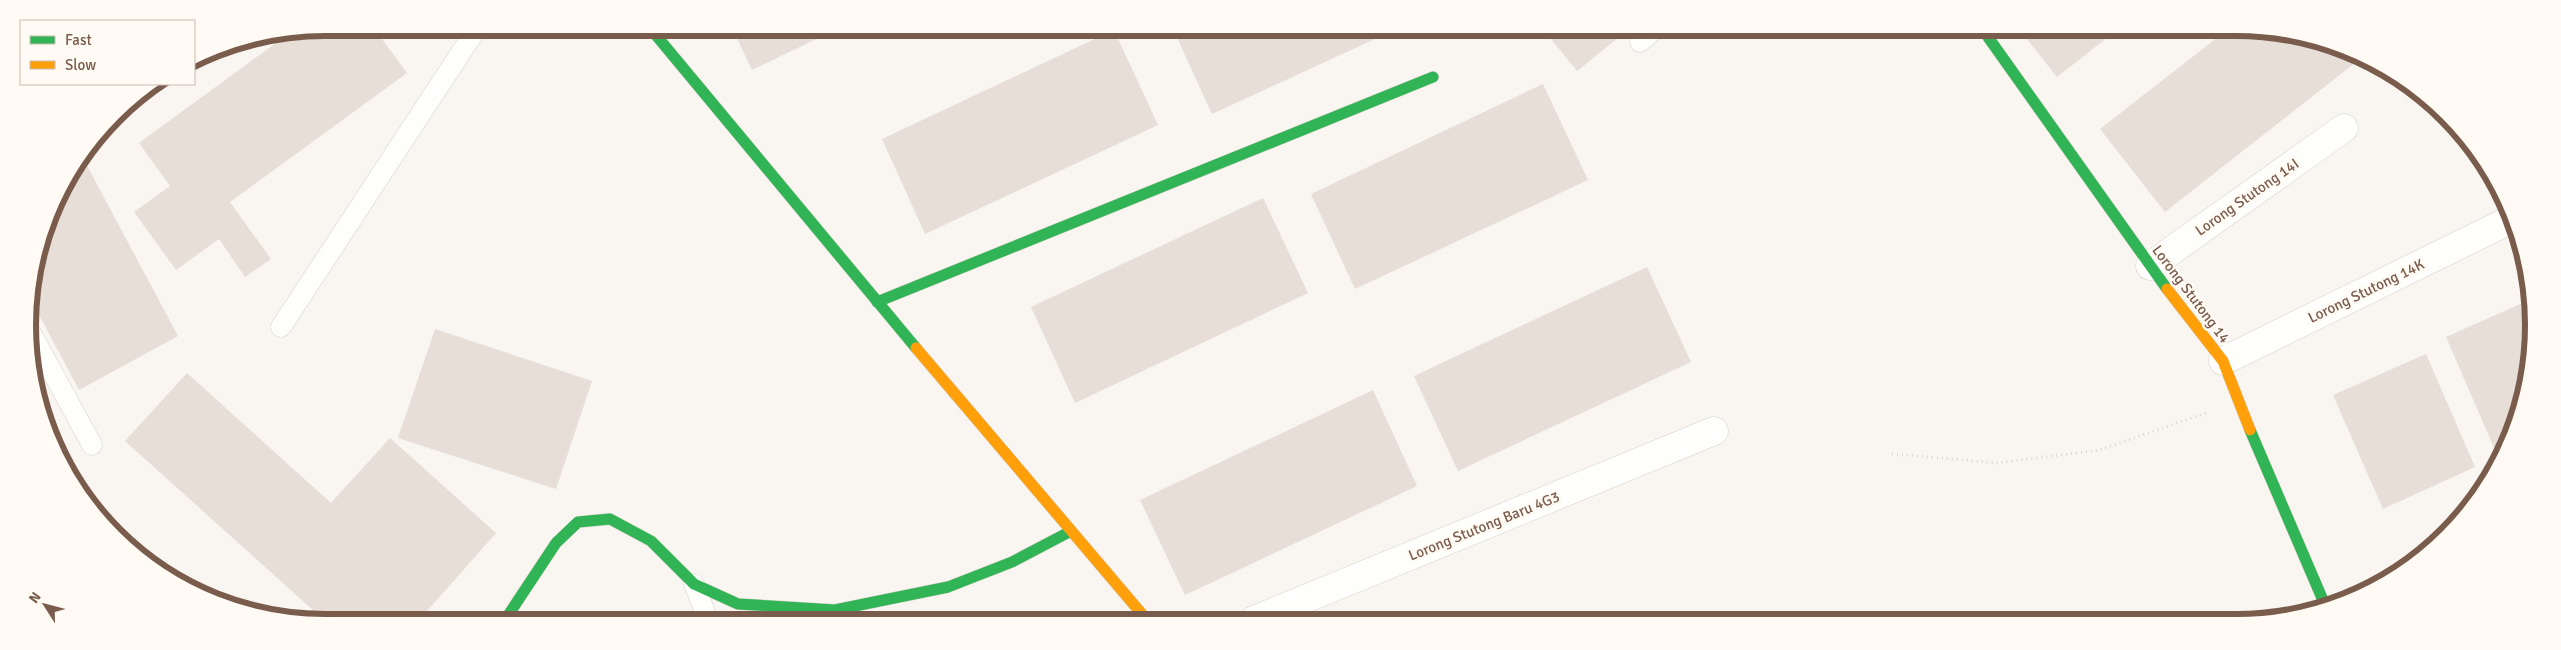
<svg xmlns="http://www.w3.org/2000/svg" width="2561" height="650" viewBox="0 0 2561 650" font-family="Signika,sans-serif">
  <style>
    .building { fill: #e6ded7 }
    .lines { fill: none; stroke-linecap: round; stroke-linejoin: round }
    .lane-casing { stroke: #d7d1cb; stroke-width: 21 }
    .street-casing { stroke: #d7d1cb; stroke-width: 29 }
    .fast-casing { stroke: #d9d2cb; stroke-width: 12 }
    .slow-casing { stroke: #d9d2cb; stroke-width: 12 }
    .path { stroke: #dcd5d0; stroke-width: 3; stroke-dasharray: 1 4; stroke-linecap: butt }
    .lane { stroke: #fefefd; stroke-width: 20 }
    .street { stroke: #fefefd; stroke-width: 28 }
    .fast { stroke: #30b455; stroke-width: 11 }
    .slow { stroke: #ff9f0a; stroke-width: 11 }
    .labels { text-anchor: middle; dominant-baseline: central; stroke-width: 5; stroke-linejoin: round; paint-order: stroke }
    .street-label { font-size: 15px; fill: #7a5c4d; stroke: #fffaf3 }
    .rim { fill: none; stroke: #7a5c4d; stroke-width: 6 }
  </style>
  <rect width="100%" height="100%" fill="#f9f5f0"/>
  <g class="building">
    <path d="M325,28H374L407,73L230,202L271,259L245,277L219,239L176,270L134,212L170,186L139,143L287,35Z"/>
    <path d="M732,28H839L752,70Z"/>
    <path d="M1173,29H1397L1212,114Z"/>
    <path d="M1543,29H1629L1577,71Z"/>
    <path d="M1114,30L1158,125L925,234L882,139Z"/>
    <path d="M2020,30H2117L2057,77Z"/>
    <path d="M2227,30H2275L2360,59L2165,212L2100,129Z"/>
    <path d="M1543,84L1588,180L1355,289L1311,194Z"/>
    <path d="M84,160L178,336L79,390L30,298L58,193Z"/>
    <path d="M1263,198L1308,293L1075,403L1031,307Z"/>
    <path d="M1647,267L1691,362L1458,471L1414,376Z"/>
    <path d="M2527,301L2531,364L2506,445L2495,450L2446,337Z"/>
    <path d="M435,329L592,381L556,489L398,438Z"/>
    <path d="M2426,354L2475,467L2383,509L2333,395Z"/>
    <path d="M187,373L331,503L390,438L496,533L419,620H324L125,441Z"/>
    <path d="M1373,390L1417,486L1185,595L1140,500Z"/>
  </g>
  <g class="lines">
    <defs>
      <g id="lane">
        <path d="M1640,42L1655,29"/>
        <path d="M281,327L477,28"/>
        <path d="M31,333L92,445"/>
        <path d="M694,584L708,620"/>
      </g>
      <g id="street">
        <path d="M2150,266L2344,128"/>
        <path d="M2223,361L2510,220"/>
        <path d="M1254,620L1714,431"/>
      </g>
      <g id="fast">
        <path d="M650,28L916,348"/>
        <path d="M1983,30L2167,289"/>
        <path d="M877,302L1433,77"/>
        <path d="M2250,430L2325,605"/>
        <path d="M505,620L556,543L578,522L610,519L651,541L694,584L738,604L835,610L948,587L1012,562L1071,531"/>
      </g>
      <g id="slow">
        <path d="M2167,289L2223,361L2250,430"/>
        <path d="M916,348L1147,620"/>
      </g>
    </defs>
    <use href="#lane" class="lane-casing"/>
    <use href="#street" class="street-casing"/>
    <use href="#fast" class="fast-casing"/>
    <use href="#slow" class="slow-casing"/>
    <path class="path" d="M1892,454L1998,463L2099,450L2206,413"/>
    <use href="#lane" class="lane"/>
    <use href="#street" class="street"/>
    <use href="#fast" class="fast"/>
    <use href="#slow" class="slow"/>
  </g>
  <g class="labels">
    <g class="street-label">
      <text transform="translate(2247 197) rotate(-35)">Lorong Stutong 14I</text>
      <text transform="translate(2366 291) rotate(-26)">Lorong Stutong 14K</text>
      <text transform="translate(2191 294) rotate(53)">Lorong Stutong 14</text>
      <text transform="translate(1484 526) rotate(-22)">Lorong Stutong Baru 4G3</text>
    </g>
  </g>
  <path d="M0 0H2561V650H0ZM325 36H2236A289 289 0 0 1 2525 325V325A289 289 0 0 1 2236 614H325A289 289 0 0 1 36 325V325A289 289 0 0 1 325 36Z" fill="#fffaf3" fill-rule="evenodd"/>
  <path class="rim" d="M325 36H2236A289 289 0 0 1 2525 325V325A289 289 0 0 1 2236 614H325A289 289 0 0 1 36 325V325A289 289 0 0 1 325 36Z"/>
  <rect x="20" y="20" width="175" height="65" fill="#fffaf3" stroke="#cabbb1"/>
  <rect x="30" y="36" width="25" height="8" fill="#30b455" stroke="#cabbb1"/>
  <text x="65" y="45" font-size="15" fill="#7a5c4d">Fast</text>
  <rect x="30" y="61" width="25" height="8" fill="#ff9f0a" stroke="#cabbb1"/>
  <text x="65" y="70" font-size="15" fill="#7a5c4d">Slow</text>
  <g transform="translate(45 605) rotate(306)" stroke="#fffaf3" stroke-width="4" paint-order="stroke">
  <path d="M0-4L9 19L0 12L-9 19Z" fill="#7a5c4d"/>
  <text y="-8" font-size="14" font-weight="bold" text-anchor="middle" fill="#7a5c4d">N</text>
  </g>
</svg>
